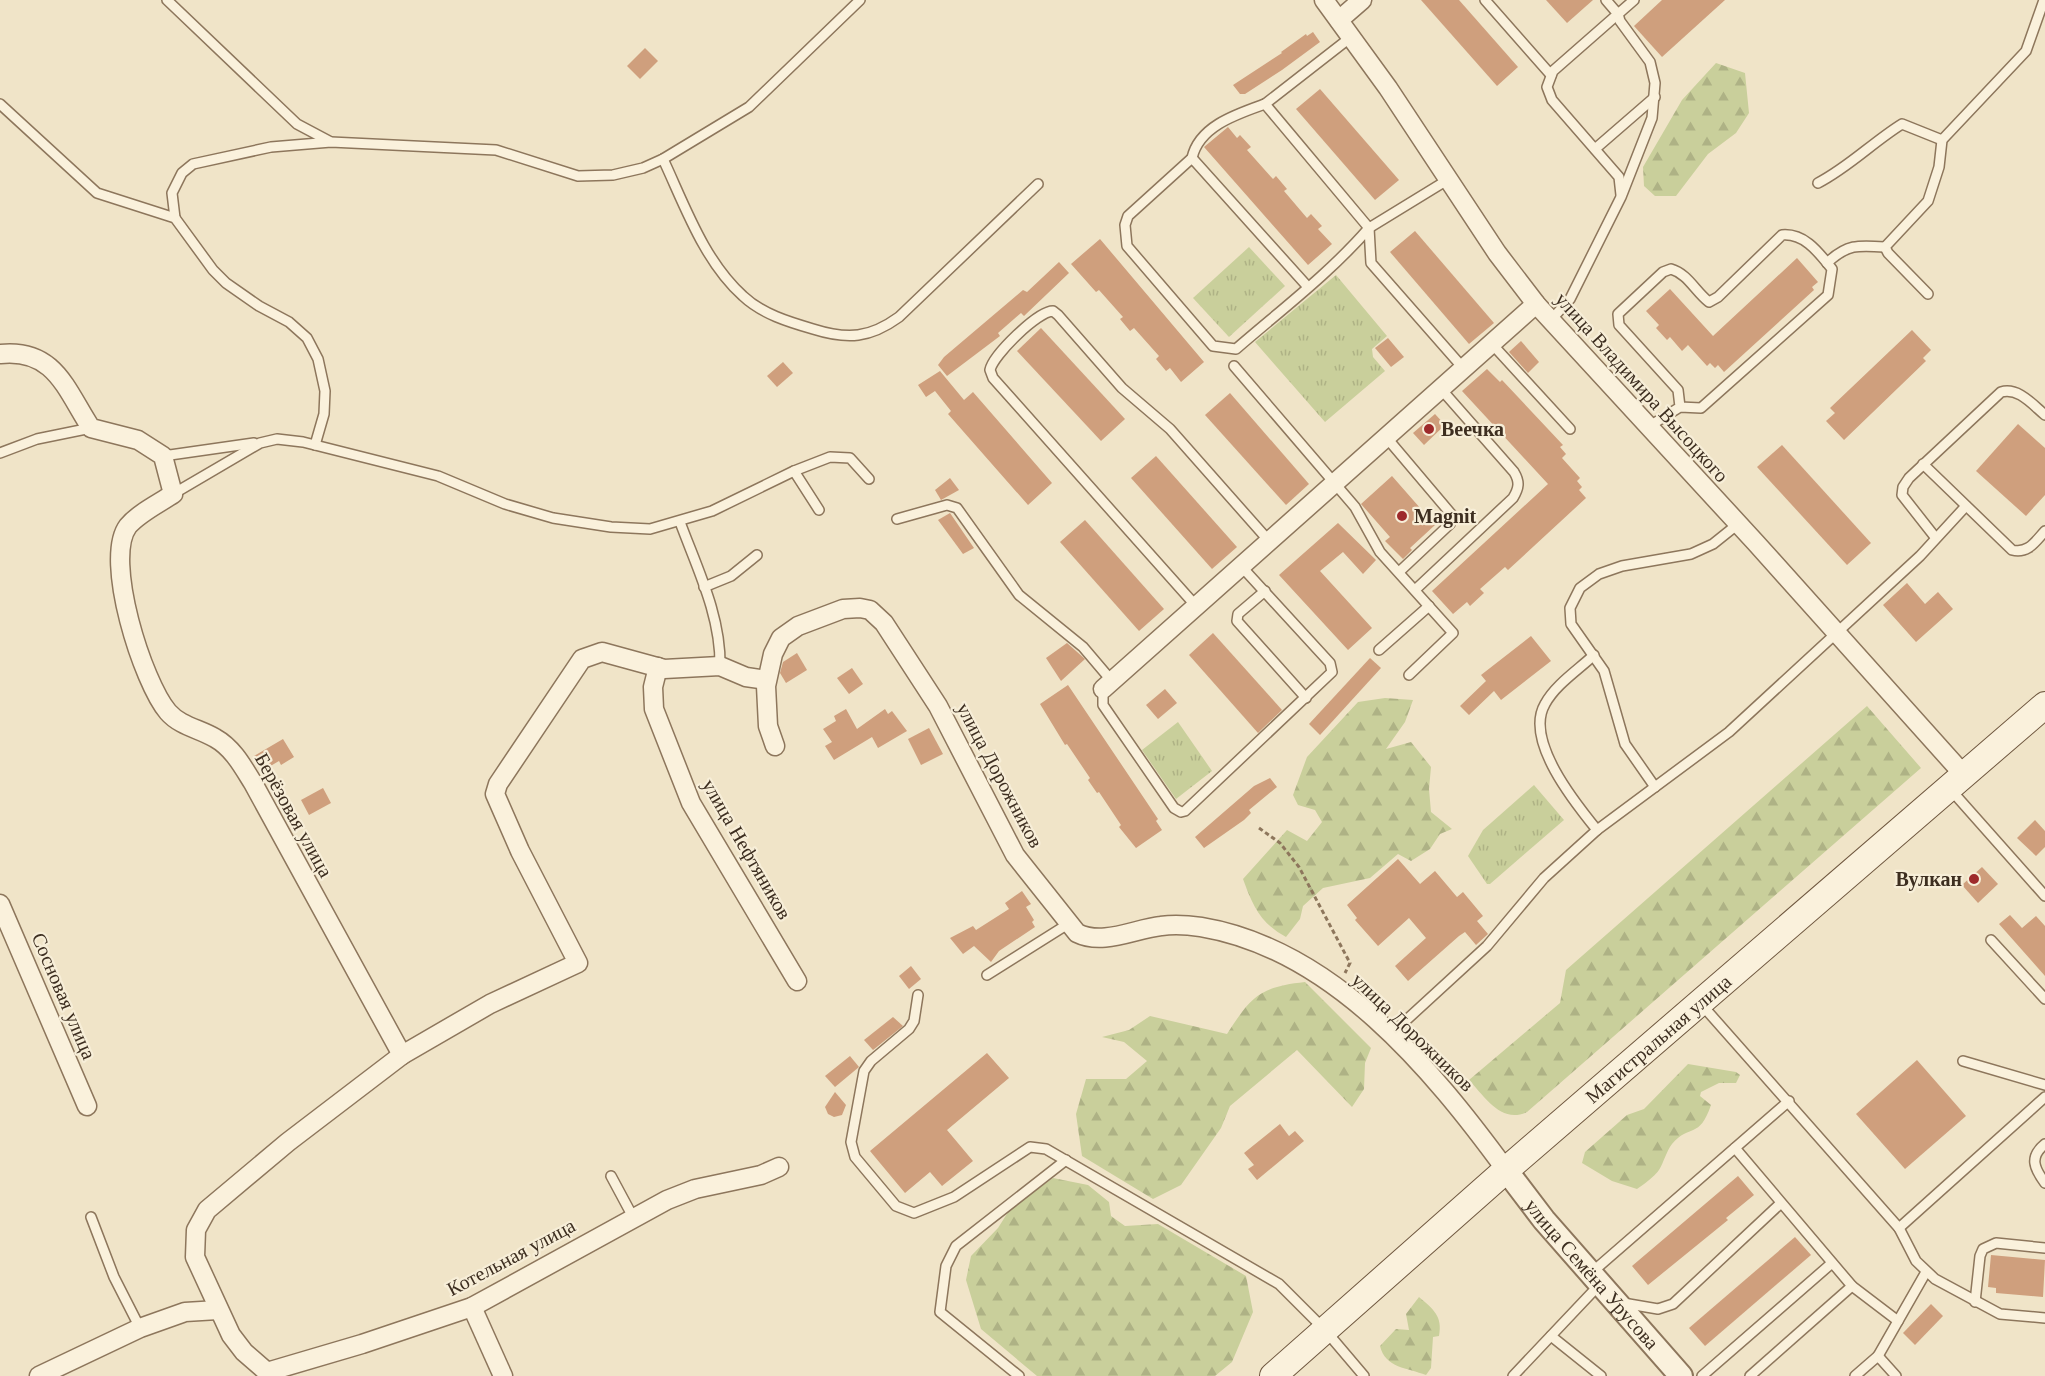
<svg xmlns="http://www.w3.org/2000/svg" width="2045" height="1376" viewBox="0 0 2045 1376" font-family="Georgia,serif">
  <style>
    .grass { fill: url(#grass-tufts) }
    .forest { fill: url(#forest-firs) }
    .building { fill: #cf9f7d }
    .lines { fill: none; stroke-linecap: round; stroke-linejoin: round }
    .service-casing { stroke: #8d765c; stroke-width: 12 }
    .minor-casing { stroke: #8d765c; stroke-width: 21 }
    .tertiary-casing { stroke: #8d765c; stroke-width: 26 }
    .secondary-casing { stroke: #6f573f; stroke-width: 28 }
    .path { stroke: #8d765c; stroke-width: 3; stroke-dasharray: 4.5 3; stroke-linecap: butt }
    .service { stroke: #faf1dc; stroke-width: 9 }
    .minor { stroke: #faf1dc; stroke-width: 18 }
    .tertiary { stroke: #faf1dc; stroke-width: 22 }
    .secondary { stroke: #faf1dc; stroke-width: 26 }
    .poi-dot { fill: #9e2a2b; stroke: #f7eed8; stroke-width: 2 }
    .labels { text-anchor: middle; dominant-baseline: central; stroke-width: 4.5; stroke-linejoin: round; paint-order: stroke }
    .street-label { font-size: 20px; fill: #3d2e20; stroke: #f7eed8 }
    .poi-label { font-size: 20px; font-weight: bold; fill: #3d2e20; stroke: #f7eed8; text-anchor: start }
  </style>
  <defs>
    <pattern id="grass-tufts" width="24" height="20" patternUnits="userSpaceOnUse" patternTransform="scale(1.5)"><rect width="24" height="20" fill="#c9cf9b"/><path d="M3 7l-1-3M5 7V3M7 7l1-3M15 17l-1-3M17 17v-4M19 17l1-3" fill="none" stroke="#aeb285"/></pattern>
    <pattern id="forest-firs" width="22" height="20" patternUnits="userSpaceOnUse" patternTransform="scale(1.5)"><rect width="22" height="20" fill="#c9cf9b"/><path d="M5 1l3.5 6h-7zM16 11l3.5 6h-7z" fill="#aeb285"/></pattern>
  </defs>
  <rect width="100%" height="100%" fill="#f0e4c8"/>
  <g class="grass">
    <path d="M1249,247L1285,286L1229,337L1193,298Z"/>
    <path d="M1336,275L1387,336L1372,349L1373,357L1385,371L1325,422L1255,342Z"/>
    <path d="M1178,722L1212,771L1176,799L1142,750Z"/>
    <path d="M1534,785L1564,820L1490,884H1487L1468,856L1483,830Z"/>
  </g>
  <g class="forest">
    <path d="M1716,63L1745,73L1749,113L1736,133L1708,154L1676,196H1655L1644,186L1643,167L1682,100Z"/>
    <path d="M1385,698L1413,700L1405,722L1386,749L1411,742L1431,767L1429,789L1431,812L1452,829L1440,834L1430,849L1411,861L1398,854L1370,878L1323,888L1303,906L1300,919L1286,937C1260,923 1253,906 1243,879L1287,830L1307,841L1322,822L1315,810L1298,805L1293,795L1307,757L1358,702Z"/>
    <path d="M1867,706L1921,768L1527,1112C1501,1124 1485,1097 1469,1080L1560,1003L1566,970Z"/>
    <path d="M1305,982L1371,1048L1365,1063L1364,1089L1352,1107L1297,1050L1230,1106L1221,1128L1181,1185L1153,1199L1082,1156L1076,1114L1086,1079H1126L1147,1061L1124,1042L1102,1037L1129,1030L1150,1016L1227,1034C1251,997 1259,987 1305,982Z"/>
    <path d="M1688,1064L1736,1072L1740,1075L1736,1083H1719L1701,1092L1700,1096L1711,1105C1699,1140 1690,1123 1672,1144C1666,1152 1664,1162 1659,1170C1654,1177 1644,1184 1637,1189L1612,1181L1582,1163L1585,1152L1627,1115L1644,1109Z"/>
    <path d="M1053,1178L1088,1185L1109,1202L1111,1216L1125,1226L1158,1224L1246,1276L1253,1312L1232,1362L1215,1376H1037L981,1329L966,1280L971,1256L998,1228L1010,1209Z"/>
    <path d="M1419,1297C1433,1309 1443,1316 1439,1336L1433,1337L1431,1368L1426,1375C1408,1368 1385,1368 1380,1346L1396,1329L1409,1330L1406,1314Z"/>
  </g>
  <g class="building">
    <path d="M1421,0H1459L1518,67L1497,86Z"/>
    <path d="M1546,0H1593L1567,23Z"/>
    <path d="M1662,0H1725L1662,57L1634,26Z"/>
    <path d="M1313,32L1320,42L1282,70L1245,94H1240L1233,85L1282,53L1281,52L1306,34L1307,36Z"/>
    <path d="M645,48L658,61L640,79L627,66Z"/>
    <path d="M1320,89L1399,180L1375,200L1296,109Z"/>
    <path d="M1228,127L1237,138L1240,135L1251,147L1247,150L1273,179L1276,176L1287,189L1284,191L1307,218L1311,214L1322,226L1318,229L1332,244L1308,265L1204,147Z"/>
    <path d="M1415,231L1494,323L1469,344L1390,252Z"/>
    <path d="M1100,239L1204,362L1181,382L1170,368L1166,371L1156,359L1159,356L1134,328L1130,331L1120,319L1123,317L1099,290L1096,292L1071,264Z"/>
    <path d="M1797,258L1818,282L1812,287L1814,290L1724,372L1718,365L1715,368L1710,363L1707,366L1688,345L1682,351L1670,337L1667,340L1656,328L1659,325L1646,311L1670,289L1713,336Z"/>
    <path d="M1059,262L1069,273L1024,316L1021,313L998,333L1000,336L947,376L938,365L944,357L1023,290L1027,292Z"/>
    <path d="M1041,328L1125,419L1101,441L1017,351Z"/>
    <path d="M1912,330L1931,350L1923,358L1926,361L1844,440L1826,421L1835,413L1830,408Z"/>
    <path d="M1388,338L1404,357L1391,367L1375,348Z"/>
    <path d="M1521,341L1539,362L1528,373L1509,352Z"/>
    <path d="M783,362L793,373L777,387L767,376Z"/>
    <path d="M1487,369L1500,382L1502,380L1563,445L1560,447L1566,454L1562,458L1580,478L1577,481L1582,487L1579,490L1586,498L1508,570L1505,567L1480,589L1484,593L1470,606L1467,602L1453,614L1432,591L1548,484L1462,391Z"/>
    <path d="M940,371L964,400L973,392L1052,483L1028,505L948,414L951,411L935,391L926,397L918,385Z"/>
    <path d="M1230,393L1309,484L1286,505L1205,415Z"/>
    <path d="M1435,414L1445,425L1424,445L1413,433Z"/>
    <path d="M2018,424L2045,448V495L2026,516L1976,471Z"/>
    <path d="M1782,445L1871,543L1847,565L1757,467Z"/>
    <path d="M1156,456L1237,547L1212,569L1131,478Z"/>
    <path d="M1392,476L1435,525L1410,548L1412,550L1403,559L1385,541L1390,537L1361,504Z"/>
    <path d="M950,478L959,490L941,500L935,490Z"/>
    <path d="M950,513L974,548L963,554L938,520Z"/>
    <path d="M1085,520L1164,609L1139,631L1060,542Z"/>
    <path d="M1338,523L1376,560L1363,574L1343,552L1320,571L1372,628L1348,650L1279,575Z"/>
    <path d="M1907,583L1925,604L1938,592L1953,609L1916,642L1883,605Z"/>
    <path d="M1213,633L1282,710L1258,733L1189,655Z"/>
    <path d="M1531,636L1551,661L1501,700L1494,691L1469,715L1460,706L1486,681L1481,675Z"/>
    <path d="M1067,643L1085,659L1061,681L1046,658Z"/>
    <path d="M797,653L807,670L786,683L780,673L783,662Z"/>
    <path d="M1370,658L1381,668L1320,735L1309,724Z"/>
    <path d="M852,668L863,684L849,694L837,678Z"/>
    <path d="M1068,685L1158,819L1156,821L1162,830L1136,848L1119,827L1121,825L1099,792L1097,793L1088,780L1090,778L1067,744L1065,745L1040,704Z"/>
    <path d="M1165,689L1177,703L1158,719L1146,705Z"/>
    <path d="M846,709L857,729L885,709L888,714L892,711L907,731L878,748L872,737L834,760L825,746L832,742L823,729L836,721L834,716Z"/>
    <path d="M929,728L943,754L921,765L908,739Z"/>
    <path d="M283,739L294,757L281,765L279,761L262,771L254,756Z"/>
    <path d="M1270,778L1277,787L1249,810L1251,813L1244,820L1204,848L1195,837L1254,786Z"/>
    <path d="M323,788L331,803L309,815L301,800Z"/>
    <path d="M2035,820L2045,831V847L2036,856L2017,838Z"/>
    <path d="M1398,859L1420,884L1435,871L1457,897L1463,892L1483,916L1477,921L1488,934L1476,945L1465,932L1459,936L1408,981L1395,966L1426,938L1409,918L1378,946L1355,920L1357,918L1347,905Z"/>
    <path d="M1982,867L1998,884L1978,903L1962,885Z"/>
    <path d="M1022,891L1031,904L1026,907L1034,920L1032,922L1035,927L999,951L991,962L974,946L963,954L950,938L973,926L976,930L1009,909L1005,903Z"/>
    <path d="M2010,915L2022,928L2036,916L2045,926V976L1999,924Z"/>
    <path d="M911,966L921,979L909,989L899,976Z"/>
    <path d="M893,1017L903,1026L873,1050L864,1040Z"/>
    <path d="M987,1053L1009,1078L947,1130L973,1161L942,1186L930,1172L905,1193L870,1151Z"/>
    <path d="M850,1056L859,1067L835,1087L825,1076Z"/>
    <path d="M1917,1060L1966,1116L1905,1169L1856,1114Z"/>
    <path d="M835,1092L846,1105L842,1115L834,1117L828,1114L825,1107Z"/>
    <path d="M1280,1124L1289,1136L1295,1131L1304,1141L1257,1180L1248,1169L1254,1165L1244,1153Z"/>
    <path d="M1738,1176L1754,1195L1726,1218L1728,1220L1648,1285L1632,1266Z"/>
    <path d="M1795,1237L1811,1255L1705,1346L1689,1328Z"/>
    <path d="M1991,1255L2045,1260L2043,1297L1996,1293V1288L1988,1287Z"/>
    <path d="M1931,1304L1943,1316L1915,1345L1903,1333Z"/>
  </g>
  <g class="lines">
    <defs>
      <g id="service">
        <path d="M167,0L297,124L329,141"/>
        <path d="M1485,0L1551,75"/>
        <path d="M1606,0L1618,14L1553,71L1547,87L1552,100L1619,177L1621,195"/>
        <path d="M1351,37L1265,104L1369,228L1449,179"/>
        <path d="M0,104L97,193L175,218L213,270L226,283L259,306L289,322L307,338L318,359L325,391L324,414L315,445"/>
        <path d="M1595,149L1655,97"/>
        <path d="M1192,158C1199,126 1237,114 1265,104"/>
        <path d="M663,159C685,206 704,261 743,296C762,314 789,322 813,329C848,340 870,338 899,317L1038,184"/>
        <path d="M1818,183C1849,167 1873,142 1902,124L1942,140"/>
        <path d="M175,218L172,193L182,173L193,164L271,147L331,142L496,150L578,176L613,175L643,168L663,159L749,107L860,0"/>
        <path d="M1827,263C1847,244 1858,245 1885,247"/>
        <path d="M1308,287L1192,158L1128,216L1125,225L1127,246L1213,346L1236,349C1281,310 1330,273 1369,228L1371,263L1464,369"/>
        <path d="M1928,294L1888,253L1885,247L1928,201L1939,167L1942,140L2026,51L2044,0"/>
        <path d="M1550,321L1570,299L1621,197L1652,118L1655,83L1650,62L1620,21L1618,14L1634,0"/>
        <path d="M1492,344L1570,429"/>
        <path d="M1234,366L1355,507L1380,552L1453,633L1409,675"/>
        <path d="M1648,427L1680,407L1701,408L1828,295L1832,269C1819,253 1805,233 1782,235L1718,297L1709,302C1695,291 1688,274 1671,269L1663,272L1618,314L1619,325L1678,390L1680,407"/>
        <path d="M1386,437L1452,515L1450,524L1399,572"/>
        <path d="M0,453L37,439L91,428"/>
        <path d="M163,456L254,443"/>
        <path d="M1923,464L2012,550C2028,554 2035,542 2045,531"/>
        <path d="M794,471L819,510"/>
        <path d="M173,494L260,443L277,439L303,442L438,476L505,504L553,518L611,527L650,529L712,511L794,471L830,457L850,458L869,479"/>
        <path d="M897,519L947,505L957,508L1019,595L1083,647L1111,680"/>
        <path d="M680,522C697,568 721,616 720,666"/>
        <path d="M1935,537L1902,495L1903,487L1909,478L2001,392C2018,387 2032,404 2045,415"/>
        <path d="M704,587L731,576L757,555"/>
        <path d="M1415,590L1513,498C1519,488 1520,482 1514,472L1441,389"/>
        <path d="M1265,591L1238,614L1237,621L1306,698"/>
        <path d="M1196,606L993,378L990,370C993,355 1038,311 1053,311L1058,315L1122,388L1170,429L1269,541"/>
        <path d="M1379,650L1429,606"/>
        <path d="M1594,655C1578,670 1555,685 1545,704C1524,740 1575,803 1597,830"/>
        <path d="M1103,689V705L1174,808L1181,812L1185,811L1332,672L1330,663L1241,566"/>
        <path d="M1655,787L1625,744L1604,671L1571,624L1570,608L1580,588L1599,574L1622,566L1691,554L1713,544L1738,524"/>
        <path d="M1951,790L2045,896"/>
        <path d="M1991,940L2045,999"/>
        <path d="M987,975L1068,924"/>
        <path d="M918,995L914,1021L909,1029L871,1061L864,1071L851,1142L855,1157L896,1206L914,1213L954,1197L1030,1147L1046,1149L1279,1284L1325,1330L1364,1376"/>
        <path d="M1702,1005L1899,1228L2045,1097"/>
        <path d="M1390,1035L1487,946L1544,878L1597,830L1729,732L1920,556L1966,506"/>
        <path d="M1963,1061L2045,1085"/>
        <path d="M2045,1144C2029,1157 2034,1168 2045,1183"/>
        <path d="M1735,1148L1852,1286L1898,1321"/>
        <path d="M611,1176L633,1217"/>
        <path d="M91,1217L114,1277L140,1328"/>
        <path d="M1899,1228L1916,1261L1935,1279L2000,1314L2045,1318"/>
        <path d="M1590,1274L1789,1101"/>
        <path d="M1975,1302L1980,1256L1983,1249L1996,1243L2045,1248"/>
        <path d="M1623,1303L1658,1309L1673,1304L1781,1203"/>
        <path d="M1551,1336L1601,1376"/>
        <path d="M1878,1356L1926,1272"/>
        <path d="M1019,1376L940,1312L946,1266L956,1246L1066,1160"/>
        <path d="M1513,1376L1600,1284"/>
        <path d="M1702,1376L1832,1263"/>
        <path d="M1750,1376L1852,1286"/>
        <path d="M1855,1376L1878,1356L1896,1376"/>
      </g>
      <g id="minor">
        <path d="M1324,0L1388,88L1497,253L1536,304L1756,543L1964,775"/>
        <path d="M1339,20L1362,0"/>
        <path d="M0,354C55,348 66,390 91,428L138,440L163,456L173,494C158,504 139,513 128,526C103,559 143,683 168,712C180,726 200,729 215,738C233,748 243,767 253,783L402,1055"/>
        <path d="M658,667L653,687L654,709L691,803L797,981"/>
        <path d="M766,680L746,677L720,666L664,669L602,652L582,659L498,784L495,794L520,851L578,963L490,1004L402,1055L288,1142L207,1210L196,1230L195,1257L231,1335L244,1352L267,1372L362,1344L472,1307L667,1200L695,1189L761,1175L779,1167"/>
        <path d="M1103,689L1536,304"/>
        <path d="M775,746L768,726L766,686L773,654L781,638L798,626L843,609L860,608L870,610L884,623L938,706L1015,855L1077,933C1103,946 1134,929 1161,926C1174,924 1188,925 1201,927C1333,949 1432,1069 1506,1170"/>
        <path d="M0,904L87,1106"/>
        <path d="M472,1307L503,1376"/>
        <path d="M39,1376L140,1328L185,1312L218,1310"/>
      </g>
      <g id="tertiary">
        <path id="s1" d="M1506,1170L1544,1220L1681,1376"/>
      </g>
      <g id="secondary">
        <path id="s2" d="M1273,1376L1506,1170L2045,705"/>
      </g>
    </defs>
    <use href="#service" class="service-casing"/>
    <use href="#minor" class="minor-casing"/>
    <use href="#tertiary" class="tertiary-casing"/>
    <use href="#secondary" class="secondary-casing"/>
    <path class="path" d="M1259,828L1280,843L1299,867L1350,963L1345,973"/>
    <use href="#service" class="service"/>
    <use href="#minor" class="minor"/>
    <use href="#tertiary" class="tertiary"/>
    <use href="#secondary" class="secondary"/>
  </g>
  <g class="poi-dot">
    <circle cx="1429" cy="429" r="6"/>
    <circle cx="1402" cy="516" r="6"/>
    <circle cx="1974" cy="879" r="6"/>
  </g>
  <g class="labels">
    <g class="street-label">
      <text transform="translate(1642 387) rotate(48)">улица Владимира Высоцкого</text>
      <text transform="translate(1000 775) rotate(62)">улица Дорожников</text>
      <text transform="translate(294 815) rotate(61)">Берёзовая улица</text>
      <text transform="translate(747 849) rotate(60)">улица Нефтяников</text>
      <text transform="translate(64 996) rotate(67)">Сосновая улица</text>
      <text transform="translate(1413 1032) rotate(44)">улица Дорожников</text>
      <text stroke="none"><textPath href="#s2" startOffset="512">Магистральная улица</textPath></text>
      <text transform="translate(511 1257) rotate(-28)">Котельная улица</text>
      <text stroke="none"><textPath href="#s1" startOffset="135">улица Семёна Урусова</textPath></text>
    </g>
    <g class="poi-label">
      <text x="1441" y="429">Веечка</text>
      <text x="1414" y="516">Magnit</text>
      <text x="1962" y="879" text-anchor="end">Вулкан</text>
    </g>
  </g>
</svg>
